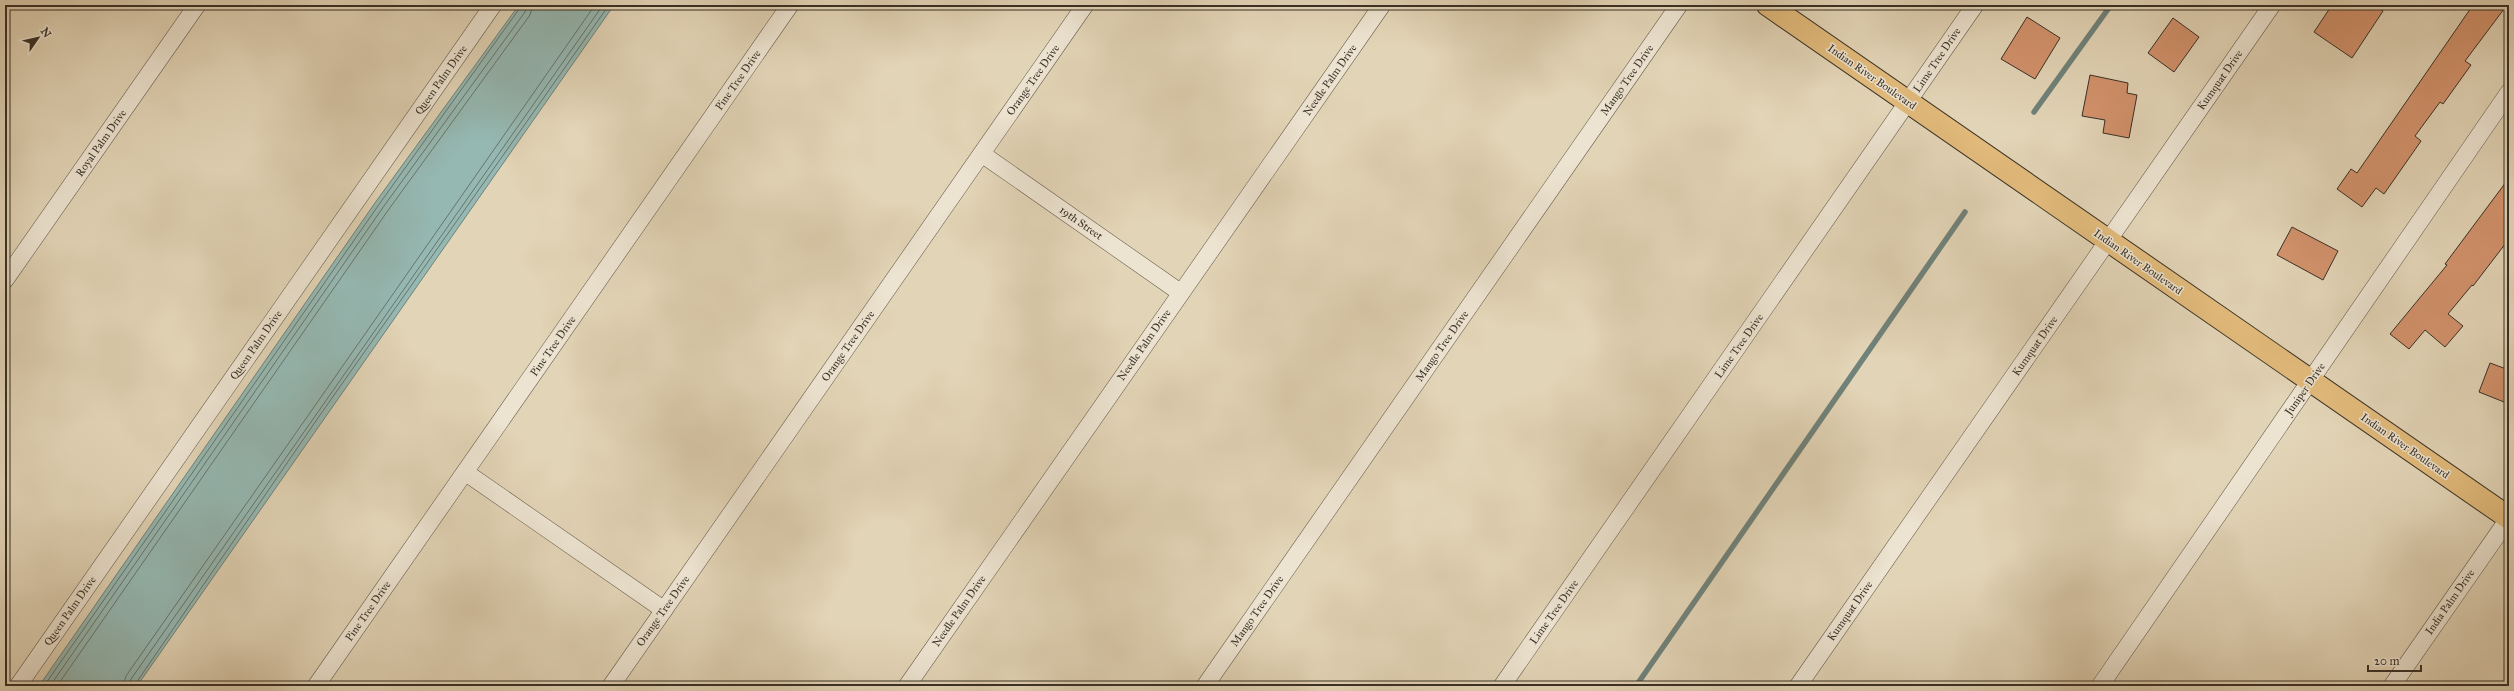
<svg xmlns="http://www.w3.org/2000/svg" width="2514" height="691" viewBox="0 0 2514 691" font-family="'IM FELL Great Primer',serif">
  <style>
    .water { fill: #95b8b2; stroke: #70827a }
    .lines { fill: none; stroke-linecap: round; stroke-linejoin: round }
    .shore { stroke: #67746c; stroke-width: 1 }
    .stream { stroke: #70827a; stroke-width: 5.5 }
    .building { fill: #d2926c; stroke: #393026 }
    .minor-casing { stroke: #63594a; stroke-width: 18 }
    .major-casing { stroke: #393026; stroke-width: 24 }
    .minor { stroke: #ece3d0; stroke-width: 17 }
    .major { stroke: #e1ba7b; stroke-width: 22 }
    .labels { text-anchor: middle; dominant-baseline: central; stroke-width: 3; stroke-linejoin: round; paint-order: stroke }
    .street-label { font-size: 11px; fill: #393026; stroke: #ece3d0 }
  </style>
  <rect width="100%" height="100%" fill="#e2d4b6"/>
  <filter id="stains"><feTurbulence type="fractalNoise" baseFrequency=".005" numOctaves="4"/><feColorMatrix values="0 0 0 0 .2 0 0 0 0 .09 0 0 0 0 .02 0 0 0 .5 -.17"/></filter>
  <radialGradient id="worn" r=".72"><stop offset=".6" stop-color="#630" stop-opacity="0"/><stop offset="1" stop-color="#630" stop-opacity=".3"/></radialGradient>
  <path class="water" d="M519,5H614L137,686H39L377,200Z"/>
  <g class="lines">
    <g class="shore">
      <path d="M44,686L380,203L522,5"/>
      <path d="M50,686L384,206L525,12L527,5"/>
      <path d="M57,686L389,209L530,15L533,5"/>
      <path d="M123,686L126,676L595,5"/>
      <path d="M129,686L131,679L603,5"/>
      <path d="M134,686L320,415L609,5"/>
    </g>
    <g class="stream">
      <path d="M2034,112L2111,5"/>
      <path d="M1636,686L1965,212"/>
    </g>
  </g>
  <g class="building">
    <path d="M2332,5H2374L2383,11L2352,58L2314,32Z"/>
    <path d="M2473,5H2507L2465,61L2471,65L2443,104L2440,102L2415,136L2421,141L2384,194L2376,188L2362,207L2337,189L2351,169L2357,173Z"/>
    <path d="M2027,17L2060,38L2035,79L2001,59Z"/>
    <path d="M2173,18L2199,37L2174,72L2148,53Z"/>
    <path d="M2090,75L2128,83L2127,93L2137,95L2129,138L2103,133L2105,120L2082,116Z"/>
    <path d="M2509,178V239L2473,286L2472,285L2448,314L2463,326L2445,347L2425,330L2409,349L2390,334L2447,265L2445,264Z"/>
    <path d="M2292,227L2338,251L2323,280L2277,255Z"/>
    <path d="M2490,363L2509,370V404L2479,392Z"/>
  </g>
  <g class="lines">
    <defs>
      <g id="minor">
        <path d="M982,154L1181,293"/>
        <path d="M5,280L197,5"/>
        <path d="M465,472L664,610"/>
        <path d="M18,686L493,5"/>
        <path d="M316,686L790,5"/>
        <path d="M611,686L1085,5"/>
        <path d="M907,686L1382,5"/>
        <path d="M1205,686L1679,5"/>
        <path d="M1502,686L1975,5"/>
        <path d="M1798,686L2272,5"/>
        <path d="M2100,686L2509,92"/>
        <path d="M2392,686L2509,518"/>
      </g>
      <path id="major" d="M1768,5L2509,518"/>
    </defs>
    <use href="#minor" class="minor-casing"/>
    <use href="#major" class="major-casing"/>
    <use href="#minor" class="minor"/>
    <use href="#major" class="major"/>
  </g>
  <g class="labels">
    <g class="street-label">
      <text transform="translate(1937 60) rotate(-56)">Lime Tree Drive</text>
      <text transform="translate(1872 77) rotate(35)">Indian River Boulevard</text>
      <text transform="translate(441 80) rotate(-55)">Queen Palm Drive</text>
      <text transform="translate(738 80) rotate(-55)">Pine Tree Drive</text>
      <text transform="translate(1033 80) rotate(-55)">Orange Tree Drive</text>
      <text transform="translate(1330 80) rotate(-55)">Needle Palm Drive</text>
      <text transform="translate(1627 80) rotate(-55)">Mango Tree Drive</text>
      <text transform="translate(2220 80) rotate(-55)">Kumquat Drive</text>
      <text transform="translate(101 143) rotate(-55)">Royal Palm Drive</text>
      <text transform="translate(1081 223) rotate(35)">19th Street</text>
      <text transform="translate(2138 262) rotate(35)">Indian River Boulevard</text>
      <text transform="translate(256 345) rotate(-55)">Queen Palm Drive</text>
      <text transform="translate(1144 345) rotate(-55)">Needle Palm Drive</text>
      <text transform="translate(553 346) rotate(-55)">Pine Tree Drive</text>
      <text transform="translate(848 346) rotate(-55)">Orange Tree Drive</text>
      <text transform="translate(1442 346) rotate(-55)">Mango Tree Drive</text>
      <text transform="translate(1739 346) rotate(-55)">Lime Tree Drive</text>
      <text transform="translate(2035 346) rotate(-55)">Kumquat Drive</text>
      <text transform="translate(2305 389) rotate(-55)">Juniper Drive</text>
      <text transform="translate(2405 446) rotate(35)">Indian River Boulevard</text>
      <text transform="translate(2450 602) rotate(-55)">India Palm Drive</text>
      <text transform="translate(70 611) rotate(-55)">Queen Palm Drive</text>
      <text transform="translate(368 611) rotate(-55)">Pine Tree Drive</text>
      <text transform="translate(663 611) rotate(-55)">Orange Tree Drive</text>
      <text transform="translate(959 611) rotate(-55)">Needle Palm Drive</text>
      <text transform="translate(1257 611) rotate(-55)">Mango Tree Drive</text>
      <text transform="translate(1850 611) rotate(-55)">Kumquat Drive</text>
      <text transform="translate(1554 612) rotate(-55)">Lime Tree Drive</text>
    </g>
  </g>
  <rect width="2514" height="691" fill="none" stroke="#e2d4b6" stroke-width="20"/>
  <rect x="6" y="6" width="2502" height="679" fill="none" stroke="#393026" stroke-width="2"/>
  <rect x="10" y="10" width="2494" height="671" fill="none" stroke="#393026"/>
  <g transform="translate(38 38) rotate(56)" stroke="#ece3d0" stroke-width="3" paint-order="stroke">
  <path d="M0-3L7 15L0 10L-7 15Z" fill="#393026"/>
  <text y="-6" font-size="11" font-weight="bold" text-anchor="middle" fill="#393026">N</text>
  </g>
  <path d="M2368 665v6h53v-6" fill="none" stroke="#393026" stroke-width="2"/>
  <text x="2374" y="665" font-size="12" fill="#393026" stroke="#ece3d0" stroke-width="3" paint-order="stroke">20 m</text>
  <rect width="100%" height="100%" filter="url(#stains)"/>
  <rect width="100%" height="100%" fill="url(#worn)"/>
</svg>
